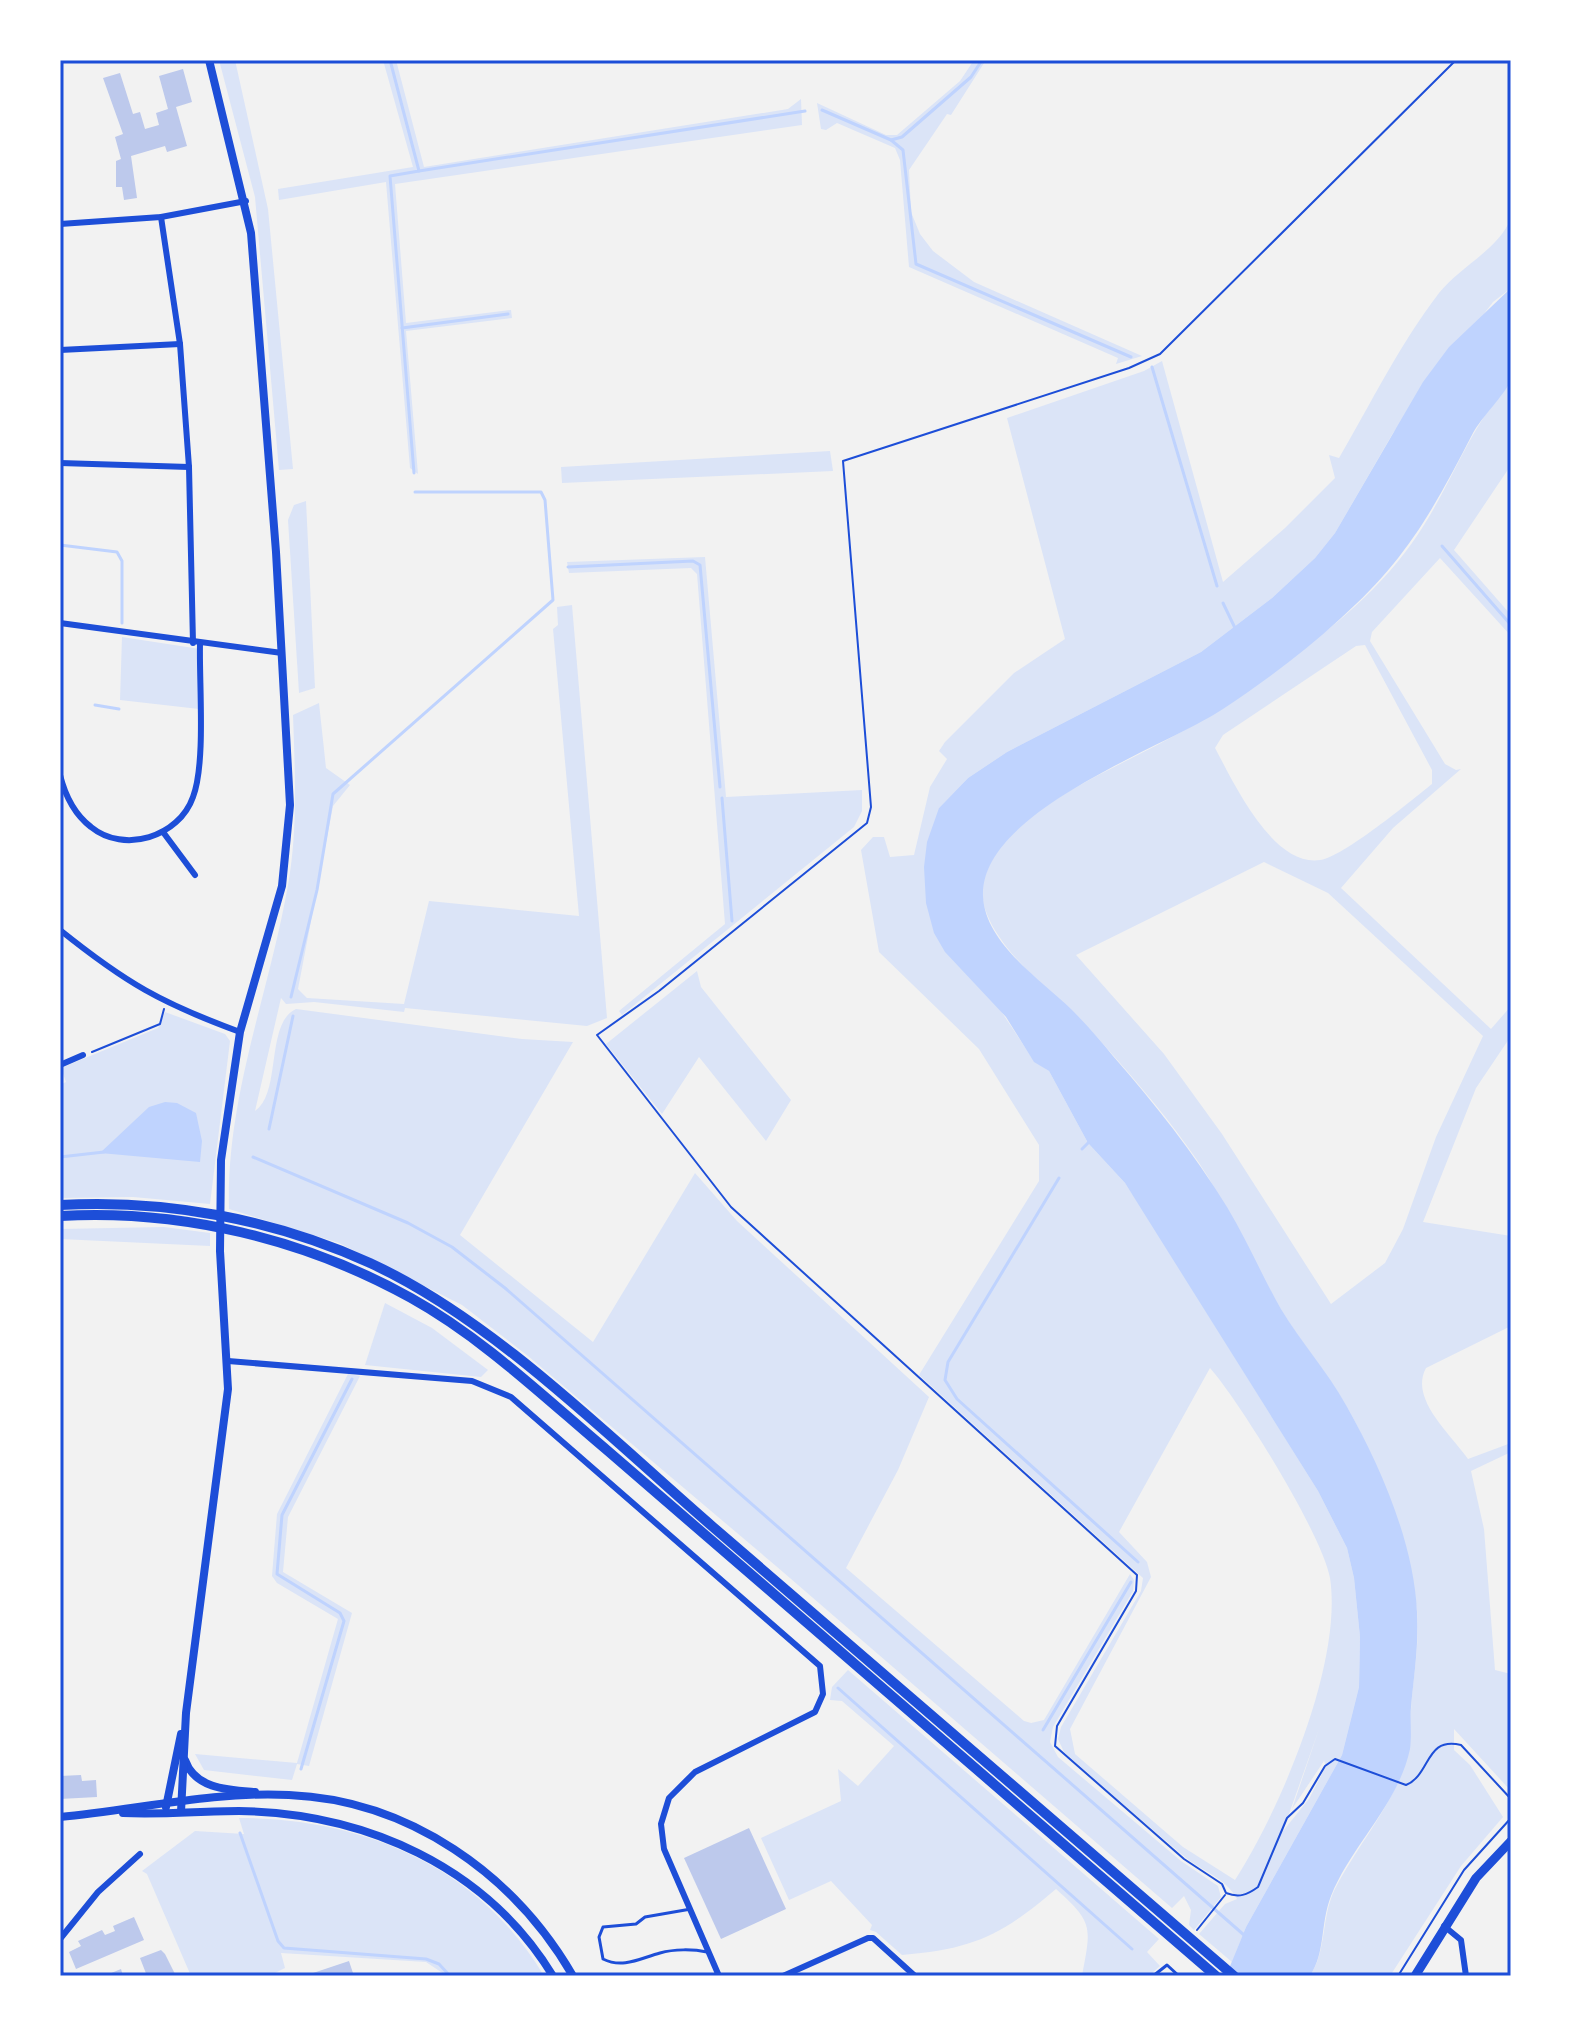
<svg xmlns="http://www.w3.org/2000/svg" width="1571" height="2036" viewBox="0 0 1571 2036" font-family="'Roboto Serif',serif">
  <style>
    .green { fill: #dbe4f7; fill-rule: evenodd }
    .water { fill: #bfd3fe }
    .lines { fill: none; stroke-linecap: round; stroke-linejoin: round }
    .stream { stroke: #bfd3fe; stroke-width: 3 }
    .building { fill: #bdc9ec }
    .path { stroke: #1d4ed8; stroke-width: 2 }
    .service { stroke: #1d4ed8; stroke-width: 3 }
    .minor { stroke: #1d4ed8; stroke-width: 6 }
    .tertiary { stroke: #1d4ed8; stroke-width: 8 }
    .secondary { stroke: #1d4ed8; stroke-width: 9 }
    .trunk { stroke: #1d4ed8; stroke-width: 10 }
    .neatline { fill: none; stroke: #1d4ed8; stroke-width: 3 }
  </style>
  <rect width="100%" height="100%" fill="#f2f2f2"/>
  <g class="green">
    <path d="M219,60H235L268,209L293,469L279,470L255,197Z"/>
    <path d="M383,60H396L424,167L788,109L801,99L802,125L395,184L406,323L511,310L512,318L406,331L418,474L410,468L386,182L279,200L278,189L413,167Z"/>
    <path d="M974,60H986L951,115L947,114L909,170L911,212L920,234L933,251L974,282L1142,356L1116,364L1118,358L909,267L900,160L895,148L837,123L826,130L821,129L817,103L886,135H897L960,81Z"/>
    <path d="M1511,218V288L1493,302L1393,433L1335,533L1315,558L1272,598L1201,652L1007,752L968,778L939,808L999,1008L1034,1061L1049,1071L1088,1143L1125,1183L1148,1218L1318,1491L1347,1548L1354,1578L1360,1637L1359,1687L1342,1755L1246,1927L1232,1962L1199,1934L1225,1904L1237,1899C1225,1877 1203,1872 1185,1857C1144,1823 1104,1787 1064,1752L1058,1739L1061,1727L1141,1591L1143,1578L919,1375L1039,1181V1145L979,1049L879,952L861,850L873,837H884L890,857L914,855L930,787L947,759L939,751L945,742L1014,673L1065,639L1007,418L1144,371L1162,361L1223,582L1285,528L1335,478L1329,455L1339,458C1371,403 1400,344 1439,293C1461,266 1499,249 1511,218ZM1210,1368C1240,1402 1322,1534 1330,1578C1343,1663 1280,1810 1235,1880L1183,1847L1075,1754L1070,1729L1151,1577L1147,1562L1119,1532ZM1319,1729L1292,1809L1324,1761L1326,1766L1309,1799L1283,1831Z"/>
    <path d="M1511,381V465L1454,550L1511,615V636L1440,558L1372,632L1370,641L1445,764L1456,770L1461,769L1393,828L1341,888L1491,1029L1511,1006V1036L1476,1088L1423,1222L1511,1236V1326L1426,1368C1409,1399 1451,1434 1468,1459L1511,1443V1452L1471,1471L1484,1529L1495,1670L1511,1674V1791L1454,1729V1750L1470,1765L1503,1817L1461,1866L1390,1976H1310C1327,1950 1321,1919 1334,1891C1358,1843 1397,1802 1409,1750C1412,1737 1410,1723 1411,1710C1413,1677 1420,1643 1417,1610C1415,1593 1409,1577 1404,1561C1389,1506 1374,1451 1344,1402C1325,1371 1301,1342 1282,1311C1249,1256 1225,1197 1187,1146C1160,1108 1128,1072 1097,1037C1065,1001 969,935 984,880C1005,803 1137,763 1197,722C1273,670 1357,620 1412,543C1449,492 1468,428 1511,381ZM1365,645L1432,770V784C1412,800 1342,858 1320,860C1272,867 1233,781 1215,748L1223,735L1356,646ZM1264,862L1328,893L1483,1036L1436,1137L1403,1229L1385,1263L1331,1304L1222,1134L1164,1054L1076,955Z"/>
    <path d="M830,451L833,471L562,483L561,467Z"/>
    <path d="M306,501L315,688L299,693L288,520L294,505Z"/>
    <path d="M705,557L726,797L862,790V811L854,827L622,1015L619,1011L725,924L697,574L691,568L569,573L567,562Z"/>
    <path d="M572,605L607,1018L587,1026L405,1008L404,1012L314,1002L286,1004L281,998L255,1111C282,1093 265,1023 296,1009L522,1039L573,1042L460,1235L593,1342L695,1173L737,1221L929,1397L898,1470L846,1568L1024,1721L1031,1723L1044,1720L1130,1574L1134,1580L1133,1591L1053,1727L1050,1742L1058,1757L1181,1861L1218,1886L1221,1897L1194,1930L1189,1925L1191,1910L1184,1896L1172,1908L776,1566L528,1356L462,1305L339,1243L229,1209C226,1097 269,994 288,885C298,829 295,772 293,715L319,703L326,768L350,785L333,806L298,989L307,998L404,1004L429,901L579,916L553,629L558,625L557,607Z"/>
    <path d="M122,637L200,649L199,709L120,700Z"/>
    <path d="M697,971L701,987L791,1100L766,1141L699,1057L662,1114L606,1044Z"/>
    <path d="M165,1012L225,1034L230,1041L210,1204L133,1197L60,1198V1085L66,1082L61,1068L158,1028Z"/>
    <path d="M164,1227L210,1233V1246L60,1239V1229Z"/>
    <path d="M385,1303L432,1328L488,1370L481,1377L365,1365Z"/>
    <path d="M348,1374L360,1376L288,1517L283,1572L352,1613L309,1766L297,1764L292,1780L204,1770L195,1754L297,1763L338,1619L277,1583L272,1576L277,1514Z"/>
    <path d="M848,1670L1159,1939L1147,1952L1160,1966L1149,1976H1082C1091,1927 1094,1923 1056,1889C1002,1935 974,1949 902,1955L876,1932L870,1930L872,1925L831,1881L789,1900L761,1838L841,1801L838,1769L858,1786L894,1746L842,1701L830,1700L832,1687Z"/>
    <path d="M239,1818C362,1818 479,1866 544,1976H447L426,1962L281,1953L285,1968L269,1976H191L147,1874L142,1871L195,1831L244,1834Z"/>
  </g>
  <g class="water">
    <path d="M1511,288C1511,306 1516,370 1510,382C1504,395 1482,417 1473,433C1432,512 1407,559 1340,619C1304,652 1264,682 1223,709C1164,748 980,811 983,896C985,943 1040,979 1071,1009C1086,1024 1100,1040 1113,1056C1155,1104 1194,1153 1227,1207C1247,1240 1262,1276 1281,1309C1301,1342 1327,1371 1346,1405C1380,1465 1414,1543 1417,1612C1419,1644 1414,1675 1411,1707C1410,1720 1412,1735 1410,1749C1398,1805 1352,1844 1331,1896C1320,1924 1326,1951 1310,1976H1226L1246,1927L1342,1755L1359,1687L1360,1637L1354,1578L1347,1548L1318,1491L1125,1183L1088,1143L1049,1071L1034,1062L1006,1017L945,952L934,933L926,903L924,867L927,842L939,808L968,778L1007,752L1201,652L1272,598L1315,558L1335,533L1423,382L1449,347Z"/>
    <path d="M165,1102L177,1103L196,1113L202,1141L200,1162L100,1153L149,1107Z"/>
  </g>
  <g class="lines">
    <g class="stream">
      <path d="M390,60L419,171L390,176L414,473"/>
      <path d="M822,110L891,140L903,150L916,264L1131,357"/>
      <path d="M891,140L902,137L971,77L982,60"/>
      <path d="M419,171L805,111"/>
      <path d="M402,328L508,314"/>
      <path d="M1152,367L1217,586"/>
      <path d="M60,545L117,552L122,561V623"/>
      <path d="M1442,546L1511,625"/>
      <path d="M568,567L693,561L700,565L720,787"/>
      <path d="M1223,603L1235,628"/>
      <path d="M95,705L119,709"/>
      <path d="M722,798L732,921"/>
      <path d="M291,997L317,890L333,794L553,600L545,500L541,492H415"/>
      <path d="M269,1129L293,1016"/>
      <path d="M1082,1149L1090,1141"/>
      <path d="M60,1157L104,1152"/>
      <path d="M253,1157L408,1223L452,1247L505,1288L1244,1935"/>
      <path d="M1059,1178L948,1362L945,1380L957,1399L1138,1562"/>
      <path d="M838,1688L1132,1949"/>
      <path d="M1043,1730L1131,1582"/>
      <path d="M301,1769L344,1621L340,1613L277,1574L282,1515L352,1379"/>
      <path d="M240,1833L278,1941L284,1948L426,1959L439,1964L450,1976"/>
    </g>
  </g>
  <g class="building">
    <path d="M183,69L192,102L176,107L187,146L167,152L165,146L131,156L137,198L124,200L122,187H116V161L121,159L115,137L123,134L103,78L120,73L133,114L140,112L145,129L159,125L156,113L168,109L159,76Z"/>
    <path d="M81,1775L82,1781L96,1780L97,1797L60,1799V1776Z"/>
    <path d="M749,1828L786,1909L721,1939L684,1858Z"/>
    <path d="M134,1917L144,1940L76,1969L69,1952L81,1946L78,1941L102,1930L105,1935L115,1931L113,1926Z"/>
    <path d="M161,1950L165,1954L176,1976H147L140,1958Z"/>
    <path d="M349,1961L354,1976H307V1975Z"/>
    <path d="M121,1969L123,1976H104Z"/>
  </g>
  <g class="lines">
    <g class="path">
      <path d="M1456,60L1160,354L1129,368L843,461L871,807L867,823L659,991L597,1035L731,1207L1137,1575L1136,1591L1057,1726L1055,1746L1184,1859L1222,1884L1226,1893C1239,1898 1247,1895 1258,1887L1287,1818L1303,1803L1325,1766L1335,1759L1406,1785C1431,1775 1425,1736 1461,1745L1511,1799"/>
      <path d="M92,1052L160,1024L164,1009"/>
      <path d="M1197,1930L1225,1895"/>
      <path d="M1398,1976L1464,1870L1511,1818"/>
    </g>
    <g class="service">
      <path d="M691,1909L645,1917L636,1924L603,1927L599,1937L603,1959C623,1969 641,1958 660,1953C674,1949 693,1949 707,1952"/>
      <path d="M1153,1976L1167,1965L1179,1976"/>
    </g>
    <g class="minor">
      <path d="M161,217L180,344L189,467L193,643"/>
      <path d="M60,224L161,217L246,201"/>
      <path d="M60,350L180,344"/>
      <path d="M60,463L189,467"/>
      <path d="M60,623L282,653"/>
      <path d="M60,775C65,795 74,814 91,827C124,854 179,837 193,797C206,763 199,683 200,644"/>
      <path d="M163,832L195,875"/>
      <path d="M60,930C126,983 161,1003 240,1032"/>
      <path d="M60,1065L83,1055"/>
      <path d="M228,1361L472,1381L511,1397L820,1666L823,1694L815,1712L695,1772L669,1798L661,1824L664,1849L719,1976"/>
      <path d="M1444,1926L1461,1940L1466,1976"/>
      <path d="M60,1939L98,1892L140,1854"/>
      <path d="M60,1972L61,1976"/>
      <path d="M783,1976L868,1938H873L915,1976"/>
    </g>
    <g class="tertiary">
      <path d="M185,1760C195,1789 228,1790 255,1792"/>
      <path d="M166,1807L181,1734"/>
      <path d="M181,1812L186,1713L228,1389L220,1251L221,1160L240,1032L282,886L290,805L276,552L251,233L209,60"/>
      <path d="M123,1813C162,1815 201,1811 239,1811C365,1813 486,1866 553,1976"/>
      <path d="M60,1817C136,1810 213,1791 289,1795C409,1800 514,1874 573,1976"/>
    </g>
    <path class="secondary" d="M1415,1976L1476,1878L1511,1841"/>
    <g class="trunk">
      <path d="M60,1205C166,1199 273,1219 370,1263C494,1320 610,1438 713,1527C887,1676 1061,1825 1234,1976"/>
      <path d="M60,1216C181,1209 305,1239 411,1298C483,1338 545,1398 608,1451L1216,1976"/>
    </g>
  </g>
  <rect width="1571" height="2036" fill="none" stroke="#ffffff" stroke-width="124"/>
  <rect x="62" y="62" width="1447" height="1912" class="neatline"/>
</svg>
